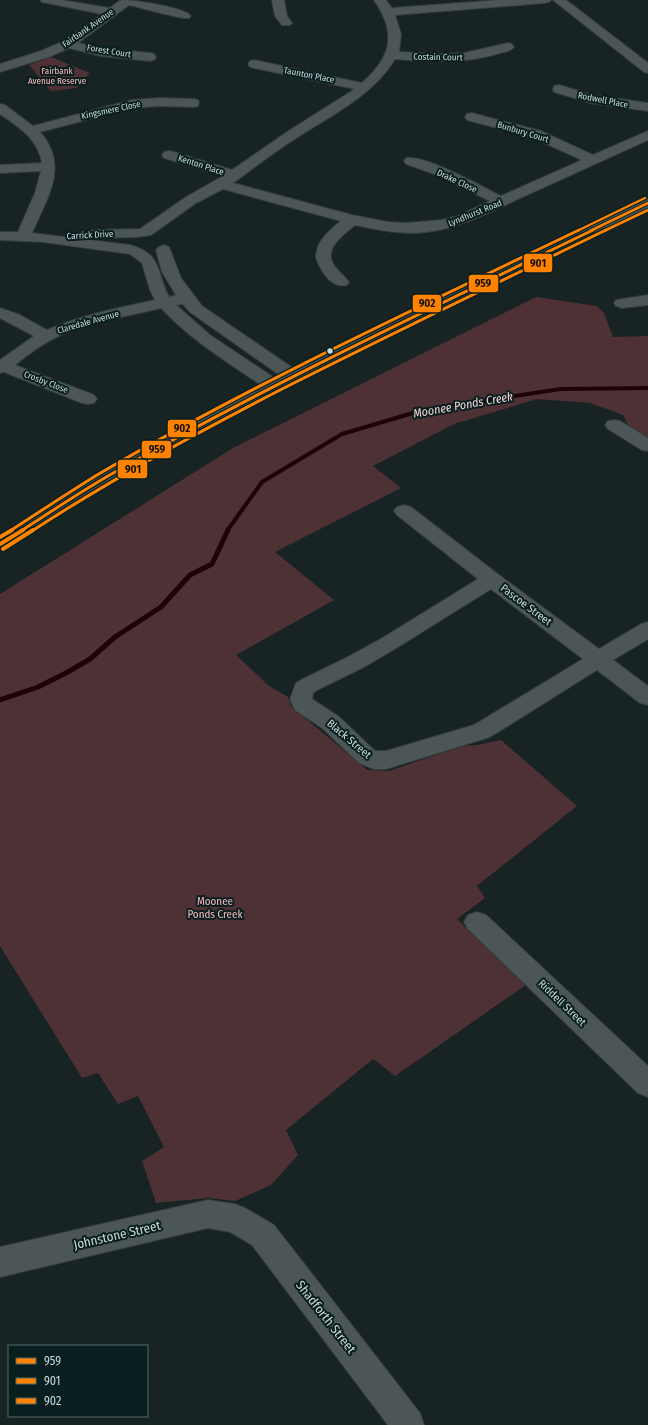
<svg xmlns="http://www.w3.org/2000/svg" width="648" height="1425" viewBox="0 0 648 1425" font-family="'Fira Sans Condensed',sans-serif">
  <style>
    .green { fill: #4e3135 }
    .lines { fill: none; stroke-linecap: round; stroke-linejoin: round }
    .stream-far1 { stroke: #1d0307; stroke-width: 4 }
    .stream { stroke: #1d0307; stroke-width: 5 }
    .minor-casing { stroke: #343d3d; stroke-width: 2 }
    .major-casing { stroke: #343d3d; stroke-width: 2 }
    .minor { fill: #4c5656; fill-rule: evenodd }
    .major { fill: #435454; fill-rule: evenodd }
    .bus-1-far2-casing { stroke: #091e1e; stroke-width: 4.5 }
    .bus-1-far1-casing { stroke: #091e1e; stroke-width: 5.5 }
    .bus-1-casing { stroke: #091e1e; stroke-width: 7 }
    .bus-2-far2-casing { stroke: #091e1e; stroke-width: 4.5 }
    .bus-2-far1-casing { stroke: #091e1e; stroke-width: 5.5 }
    .bus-2-casing { stroke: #091e1e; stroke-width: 7 }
    .bus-3-far2-casing { stroke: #091e1e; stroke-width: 4.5 }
    .bus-3-far1-casing { stroke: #091e1e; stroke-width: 5.5 }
    .bus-3-casing { stroke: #091e1e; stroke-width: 7 }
    .bus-1-far2 { stroke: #ff8200; stroke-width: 2.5 }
    .bus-1-far1 { stroke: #ff8200; stroke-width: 3 }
    .bus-1 { stroke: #ff8200; stroke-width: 4 }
    .bus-2-far2 { stroke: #ff8200; stroke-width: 2.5 }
    .bus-2-far1 { stroke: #ff8200; stroke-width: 3 }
    .bus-2 { stroke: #ff8200; stroke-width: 4 }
    .bus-3-far2 { stroke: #ff8200; stroke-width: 2.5 }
    .bus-3-far1 { stroke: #ff8200; stroke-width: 3 }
    .bus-3 { stroke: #ff8200; stroke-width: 4 }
    .bus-dot { fill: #cbd8d8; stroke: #091e1e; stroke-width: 1.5 }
    .labels { text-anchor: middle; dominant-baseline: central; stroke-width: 4; stroke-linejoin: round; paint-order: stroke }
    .far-street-label { font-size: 9px; fill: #cbd8d8; stroke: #091e1e }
    .far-park-label { font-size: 9px; fill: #fabac1; stroke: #091e1e }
    .street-label { font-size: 11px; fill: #cbd8d8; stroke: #091e1e }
    .park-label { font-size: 11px; fill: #fabac1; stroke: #091e1e }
    .water-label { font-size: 12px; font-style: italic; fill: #f7d5d9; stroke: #091e1e }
    .near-street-label { font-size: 13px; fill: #cbd8d8; stroke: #091e1e }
    .line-badge { stroke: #091e1e; stroke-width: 1.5 }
    .pale-badge-label { font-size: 11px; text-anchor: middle; font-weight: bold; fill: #111 }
  </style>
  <rect width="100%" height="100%" fill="#182323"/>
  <g class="green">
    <path d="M51,57L90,73L76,88L51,91L29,65Z"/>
    <path d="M536,297L597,306L604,313L613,337L648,336V439L629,427L623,415L590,403L537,399L454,424L373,466L401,488L275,552L334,600L236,655L269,686L288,697L291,706L367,770L389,771L462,746L477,745L501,740L577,806L477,886L485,898L457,919L526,985L395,1076L373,1059L286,1130L298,1155L271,1185L235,1201L208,1198L156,1203L142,1161L164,1147L138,1096L118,1104L98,1073L82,1078L0,946V594L233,448Z"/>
  </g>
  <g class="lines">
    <path class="stream-far1" d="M227,531L262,482L342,434L423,410L561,389L648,388"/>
    <path class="stream" d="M0,700L38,687L66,673L90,659L115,637L161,607L190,575L212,564L228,530"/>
    <defs>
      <g id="minor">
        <path d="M40,0H61L110,8C113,6 118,1 122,0C133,0 185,7 191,16L189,18C183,20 139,7 129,5L78,43L101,48L150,53L154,54L156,57L154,60L150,61L101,56L69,48L49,57L0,72V64L41,51L64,41L102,14L42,2Z"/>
        <path d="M272,0H284L287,16L292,23L290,25H282L275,16Z"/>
        <path d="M374,0H386L392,8L500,0H551L549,2L545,3L395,15L401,34L399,52L436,54L464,53L508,43L512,44L514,47C511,51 505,52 500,53C466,64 431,62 395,59C373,95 335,113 301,135C277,150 255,167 233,183L352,215L388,222L406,223L442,220L458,216L490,201L434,174L406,164L404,161L406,158C424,154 483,187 501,196L582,160L531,137L467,120L465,117L467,114L472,113L541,131L593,155L648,131V140C608,158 569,176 529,194C496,209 464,227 427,232C403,235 378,230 355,225C342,236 321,250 336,268C340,273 345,277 349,282L347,285C331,289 321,271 316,258C316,241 329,231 341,221L223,189L196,203L151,235L137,237L94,238L89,237L87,234L89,231L94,230L140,229L186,197L223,176L164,158L162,155L164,152L169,151L174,152L232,170L290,130L355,89L254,68L250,67L248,64L250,61L254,60L362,83C392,56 397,34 374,0Z"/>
        <path d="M553,0H566L648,63V73L644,72Z"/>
        <path d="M559,85L593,95L648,103V111L591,103L554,92L553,89L554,86Z"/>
        <path d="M160,98L193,99L198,100L199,103L198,106L193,107L160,106L132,108L40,132C70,166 47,198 32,233L130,245C163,254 156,273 169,297L176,295L162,272L156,250L159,247L164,245L169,247L181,278L202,306L300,373L303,377L300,381L294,382L288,381L190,312L183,304L176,305L210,335L282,383L285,387L282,391L276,392L270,391C232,365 193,342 161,308C125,317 84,322 51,340C38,347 26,356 15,365L94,395L97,399L94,403L88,404L82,403L4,372L0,373V360L34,336L0,318V308L20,315L47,330C81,315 119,308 155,300L150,290L142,263L130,254L43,242L0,240V232H18L35,193L41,171L0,173V165L42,163C38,139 19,127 0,114V104L5,105L33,126L132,100Z"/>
        <path d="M648,295V305L622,308L616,306L614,303L616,300Z"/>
        <path d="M614,420L620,421L648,438V451L642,450L608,429L605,425L608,421Z"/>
        <path d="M404,505L411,507L499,575L599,649L641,624L648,622V639L613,660L648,686V705L640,703L597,670L490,737L386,769H374L359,763L322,728L295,710L290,699L296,683L301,680L348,657L384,637L478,579L397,515L394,511L397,507ZM491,589L583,659L474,725L386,751H375L338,716L312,699L313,693L317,690L364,667L398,647Z"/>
        <path d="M477,912L486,915L648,1066V1097L638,1093L468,929L464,922L468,915Z"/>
        <path d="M208,1200L235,1204L245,1208L274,1225L420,1413L424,1425H388L252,1245L230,1232L208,1228L0,1277V1247Z"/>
      </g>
      <path id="major" d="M648,199V209C471,295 292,378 121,476C82,499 45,524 7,548L0,550V535L106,469L202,417L341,346Z"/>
    </defs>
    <use href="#minor" class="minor-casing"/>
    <use href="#major" class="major-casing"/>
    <use href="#minor" class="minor"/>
    <use href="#major" class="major"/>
    <defs>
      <path id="bus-1-far2" d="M590,231L648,203"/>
      <path id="bus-1-far1" d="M21,531C52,511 83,490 115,472C270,384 432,308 593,230"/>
      <path id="bus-1" d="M0,544L23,530"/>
      <path id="bus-2-far2" d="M604,231L648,210"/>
      <path id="bus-2-far1" d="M32,531C113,478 198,432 284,388C391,334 499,282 606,230"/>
      <path id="bus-2" d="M3,549L33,530"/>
      <path id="bus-3-far2" d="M577,231L645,198"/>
      <path id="bus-3-far1" d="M10,531C39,512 68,493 97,475C253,384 417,308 579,230"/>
      <path id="bus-3" d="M0,537L12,530"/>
    </defs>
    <use href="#bus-1-far2" class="bus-1-far2-casing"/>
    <use href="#bus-1-far1" class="bus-1-far1-casing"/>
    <use href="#bus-1" class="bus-1-casing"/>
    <use href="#bus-2-far2" class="bus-2-far2-casing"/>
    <use href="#bus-2-far1" class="bus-2-far1-casing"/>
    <use href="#bus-2" class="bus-2-casing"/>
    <use href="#bus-3-far2" class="bus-3-far2-casing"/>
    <use href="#bus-3-far1" class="bus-3-far1-casing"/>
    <use href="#bus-3" class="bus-3-casing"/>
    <use href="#bus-1-far2" class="bus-1-far2"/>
    <use href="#bus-1-far1" class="bus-1-far1"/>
    <use href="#bus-1" class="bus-1"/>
    <use href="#bus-2-far2" class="bus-2-far2"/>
    <use href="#bus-2-far1" class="bus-2-far1"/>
    <use href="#bus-2" class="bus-2"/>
    <use href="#bus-3-far2" class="bus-3-far2"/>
    <use href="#bus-3-far1" class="bus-3-far1"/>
    <use href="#bus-3" class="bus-3"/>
  </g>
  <circle class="bus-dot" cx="330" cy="351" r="3.5"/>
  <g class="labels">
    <g class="far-street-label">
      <text transform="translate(88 28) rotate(-35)">Fairbank Avenue</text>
      <text transform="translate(109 51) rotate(9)">Forest Court</text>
      <text transform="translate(438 57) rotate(1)">Costain Court</text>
      <text transform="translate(309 75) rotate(11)">Taunton Place</text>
      <text transform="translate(603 100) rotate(11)">Rodwell Place</text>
      <text transform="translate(111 110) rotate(-12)">Kingsmere Close</text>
      <text transform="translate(523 132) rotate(17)">Bunbury Court</text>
      <text transform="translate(201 165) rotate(18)">Kenton Place</text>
      <text transform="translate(457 181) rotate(25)">Drake Close</text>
      <text transform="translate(475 213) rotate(-22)">Lyndhurst Road</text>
      <text transform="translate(90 235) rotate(-3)">Carrick Drive</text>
      <text transform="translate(88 322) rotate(-16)">Claredale Avenue</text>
      <text transform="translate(46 382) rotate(21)">Crosby Close</text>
    </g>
    <g class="far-park-label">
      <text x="57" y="71">Fairbank<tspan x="57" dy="10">Avenue Reserve</tspan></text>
    </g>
    <g class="street-label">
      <text transform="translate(526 605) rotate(37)">Pascoe Street</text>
      <text transform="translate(349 739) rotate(40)">Black Street</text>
      <text transform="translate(562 1003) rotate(44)">Riddell Street</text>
    </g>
    <g class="park-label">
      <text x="215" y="901">Moonee<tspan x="215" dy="13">Ponds Creek</tspan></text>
    </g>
    <g class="water-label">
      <text transform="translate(463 405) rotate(-10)">Moonee Ponds Creek</text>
    </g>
    <g class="near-street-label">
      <text transform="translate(117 1235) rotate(-13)">Johnstone Street</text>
      <text transform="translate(326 1317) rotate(52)">Shadforth Street</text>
    </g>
  </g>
  <g class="line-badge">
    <rect x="523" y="253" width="30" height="20" rx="4" fill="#ff8200"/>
    <rect x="468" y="274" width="31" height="19" rx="4" fill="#ff8200"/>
    <rect x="412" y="294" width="30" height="19" rx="4" fill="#ff8200"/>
    <rect x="167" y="419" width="30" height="19" rx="4" fill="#ff8200"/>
    <rect x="141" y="440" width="31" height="19" rx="4" fill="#ff8200"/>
    <rect x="117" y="459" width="31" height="20" rx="4" fill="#ff8200"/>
  </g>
  <g class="pale-badge-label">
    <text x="538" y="267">901</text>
    <text x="483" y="287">959</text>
    <text x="427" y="307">902</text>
    <text x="182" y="432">902</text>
    <text x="157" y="453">959</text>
    <text x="133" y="473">901</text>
  </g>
  <rect x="8" y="1345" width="140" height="72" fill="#091e1e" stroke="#576868"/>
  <rect x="16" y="1358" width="20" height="6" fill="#ff8200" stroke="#576868"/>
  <text x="44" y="1365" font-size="12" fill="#cbd8d8">959</text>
  <rect x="16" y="1378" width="20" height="6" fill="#ff8200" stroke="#576868"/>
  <text x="44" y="1385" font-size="12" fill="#cbd8d8">901</text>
  <rect x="16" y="1398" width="20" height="6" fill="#ff8200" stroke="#576868"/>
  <text x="44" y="1405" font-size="12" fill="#cbd8d8">902</text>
</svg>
